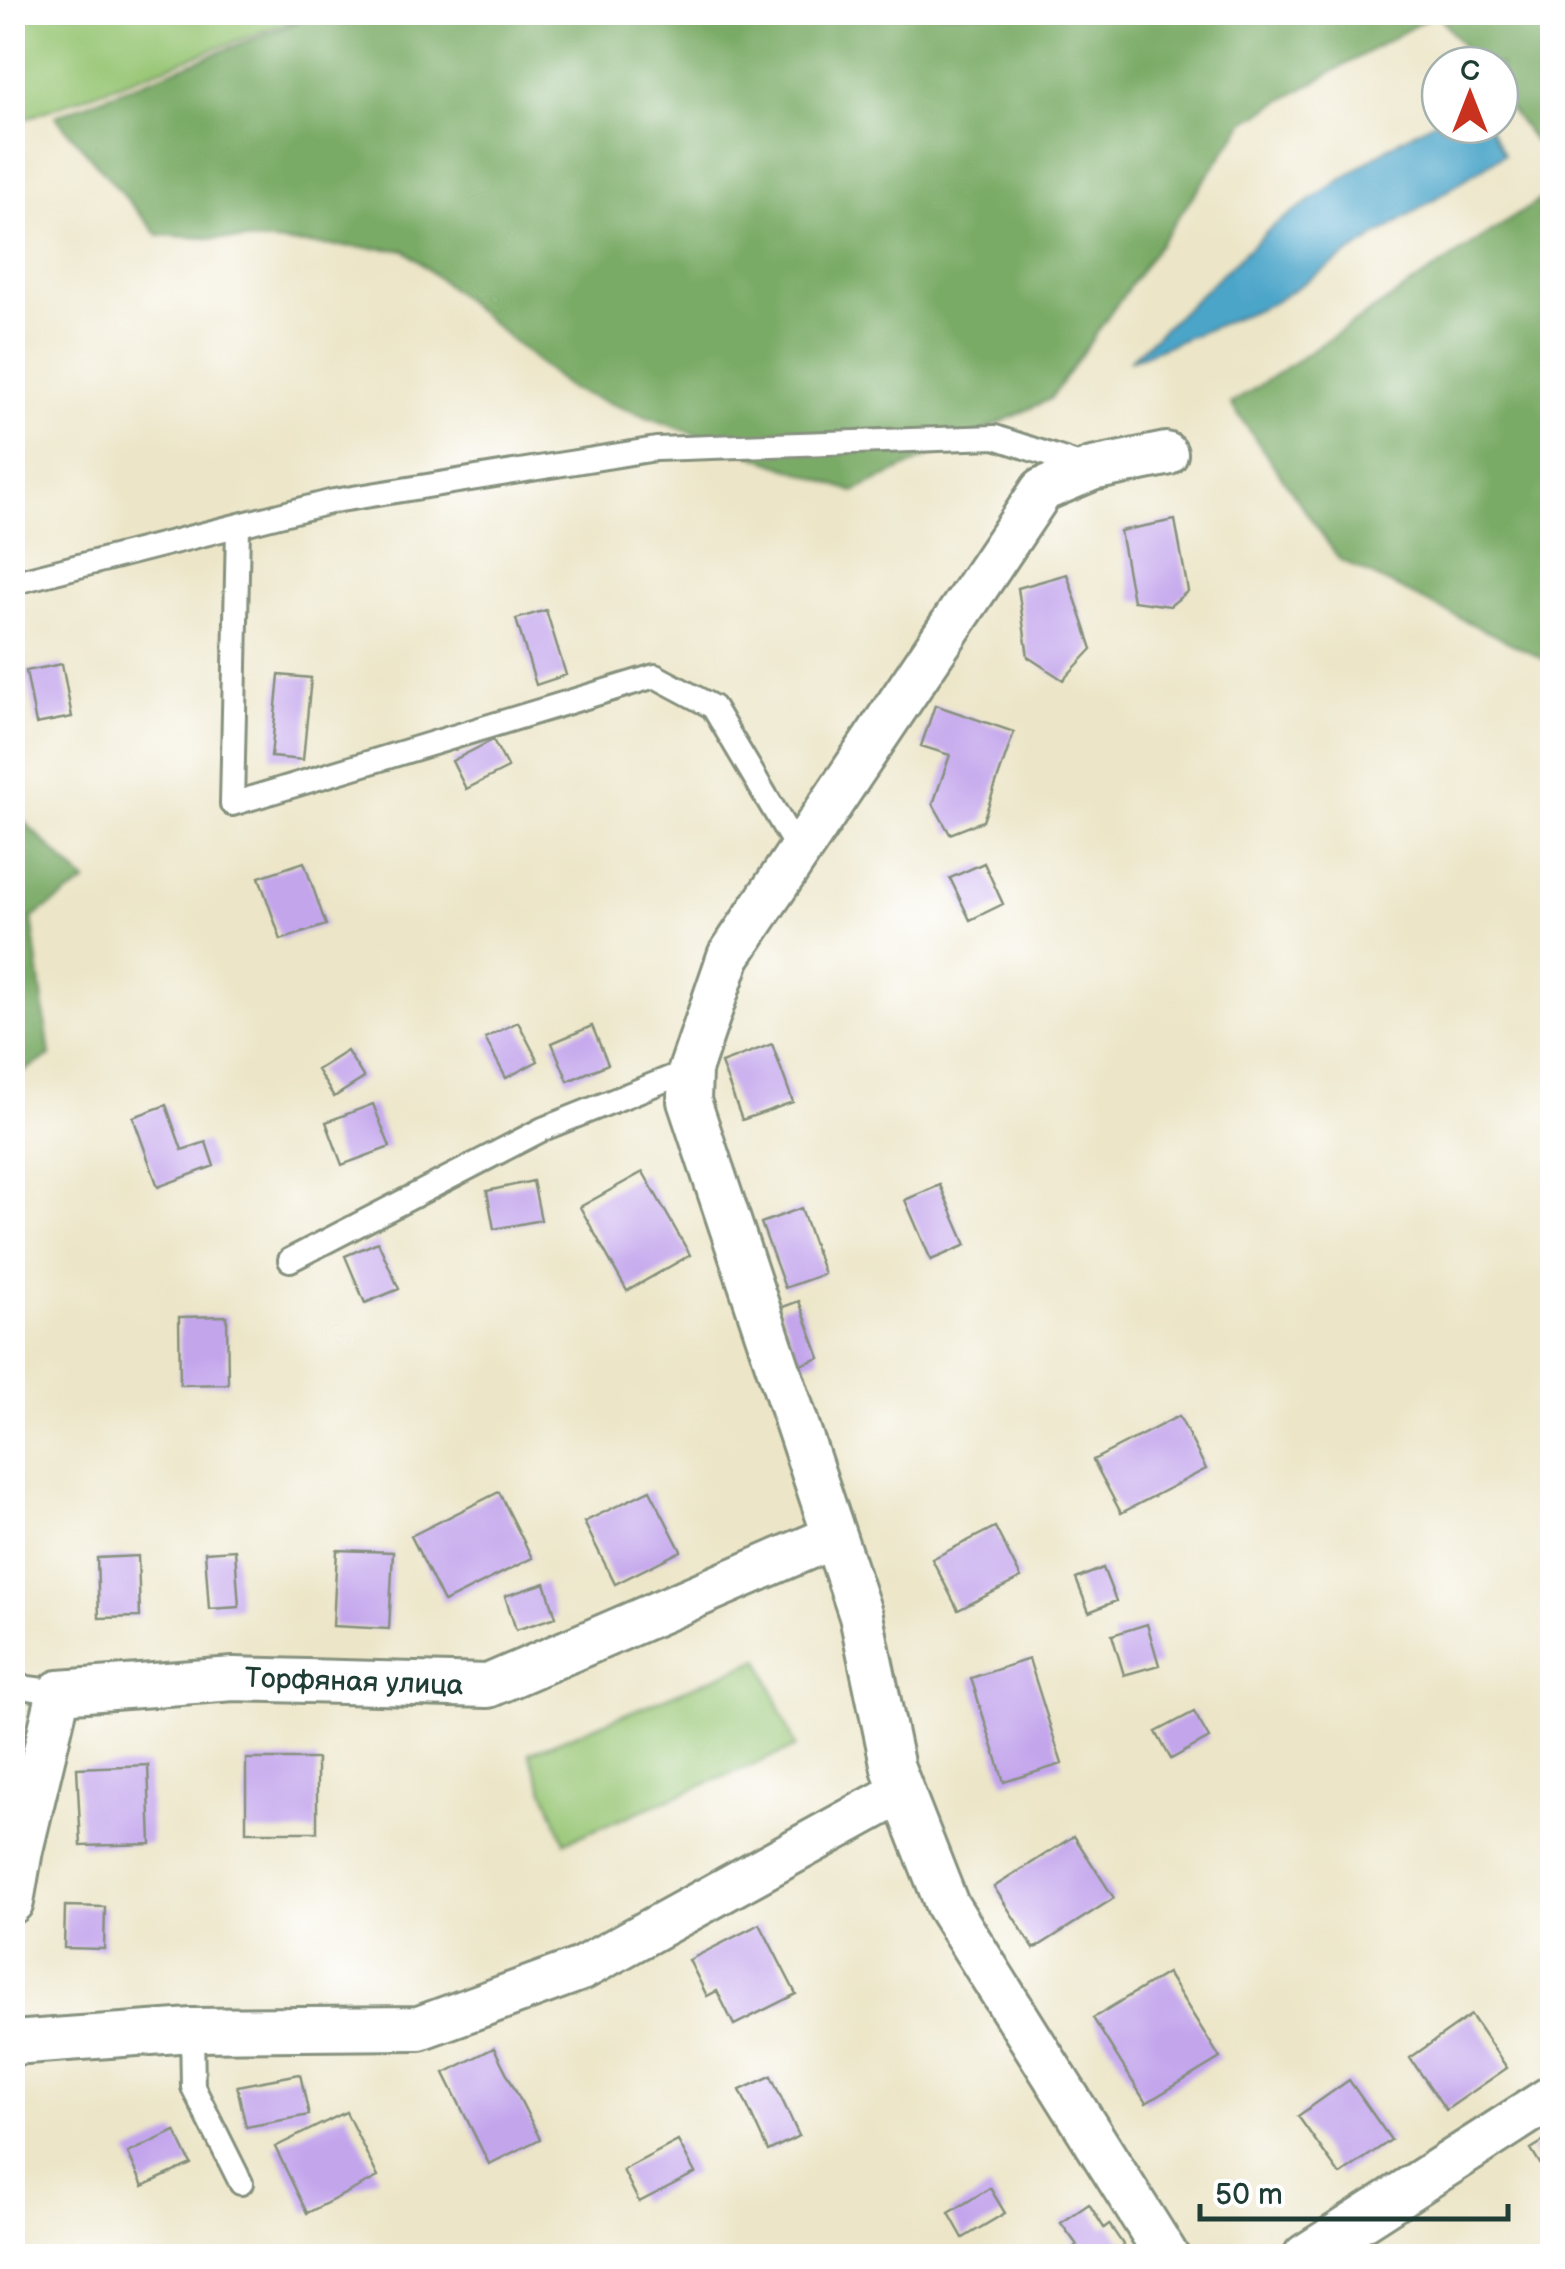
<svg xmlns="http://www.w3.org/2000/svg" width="1565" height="2269" font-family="'Balsamiq Sans',sans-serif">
<rect width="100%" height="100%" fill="#fff"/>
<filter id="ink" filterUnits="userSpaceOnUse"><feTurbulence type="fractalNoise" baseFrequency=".01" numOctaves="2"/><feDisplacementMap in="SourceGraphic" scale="20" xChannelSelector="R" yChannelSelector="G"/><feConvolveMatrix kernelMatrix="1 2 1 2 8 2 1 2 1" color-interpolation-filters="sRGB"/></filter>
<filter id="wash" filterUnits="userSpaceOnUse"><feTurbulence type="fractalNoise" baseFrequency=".0048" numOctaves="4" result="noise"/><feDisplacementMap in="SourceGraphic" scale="40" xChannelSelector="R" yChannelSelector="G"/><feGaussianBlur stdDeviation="2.25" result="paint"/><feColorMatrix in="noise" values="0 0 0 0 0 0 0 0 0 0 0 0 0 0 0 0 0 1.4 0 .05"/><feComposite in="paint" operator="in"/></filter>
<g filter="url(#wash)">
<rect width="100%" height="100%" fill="#ece5c7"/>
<path fill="#98c675" stroke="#5c8254" stroke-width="2.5" d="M12 13 13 12 313 13 13 123Z
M760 1659 796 1747 565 1842 529 1753Z"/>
<path fill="#7aab66" stroke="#4c744d" stroke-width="2.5" d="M320 13H1552V165L1500 96V65H1477L1437 13 1246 121 1050 399 854 492 570 389 405 250 158 235 55 116Z
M1552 192V663L1339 559 1231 404Z
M13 811 86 882 32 918 50 1056 13 1077Z"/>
<path fill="#4ca5c9" stroke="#36717e" stroke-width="2.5" d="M1440 118V125H1488L1504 154 1273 303 1129 361 1273 226 1398 141Z"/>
<g id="blocks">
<path fill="#c3a5ec" d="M1175 520 1188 591 1170 606 1133 601 1120 531Z
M1067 574 1092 649 1063 680 1028 657 1018 588Z
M546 610 566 675 536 685 516 619Z
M62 664 72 717 36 724 26 671Z
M279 675 311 678 303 760 271 757Z
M935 705 1014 732 983 821 950 834 933 804 950 755 921 746Z
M493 740 508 768 466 789 452 761Z
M304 862 326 925 281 940 259 877Z
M984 863 1003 904 970 920 950 878Z
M518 1022 538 1061 506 1078 485 1038Z
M592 1026 608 1064 568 1081 552 1043Z
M772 1044 793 1102 742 1120 721 1063Z
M347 1051 364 1078 334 1097 317 1070Z
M373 1104 390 1147 342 1165 326 1122Z
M166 1105 182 1150 206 1142 214 1166 158 1187 133 1117Z
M643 1172 690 1255 627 1291 580 1207Z
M533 1181 541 1220 494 1229 487 1191Z
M940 1185 966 1245 931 1260 905 1200Z
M801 1208 824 1274 785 1288 761 1223Z
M378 1242 399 1289 365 1303 345 1256Z
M799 1301 820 1358 800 1365 780 1308Z
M227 1316 228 1384 180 1385 179 1317Z
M1179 1416 1206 1469 1121 1513 1093 1460Z
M650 1490 681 1551 615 1584 584 1522Z
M499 1492 532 1558 444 1602 411 1536Z
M995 1527 1021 1578 958 1610 932 1559Z
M235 1550 239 1607 209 1609 205 1552Z
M337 1550 393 1552 389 1629 333 1626Z
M138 1556 140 1617 99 1618 97 1558Z
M1103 1568 1116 1601 1089 1612 1076 1579Z
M545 1583 556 1617 516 1630 505 1596Z
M1147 1624 1159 1665 1124 1675 1112 1635Z
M1029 1659 1062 1764 1004 1782 971 1678Z
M1194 1712 1209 1738 1171 1759 1156 1732Z
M246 1759H317V1832H246Z
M148 1765 151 1844 81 1846 77 1768Z
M1074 1836 1114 1898 1034 1949 994 1887Z
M65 1906 105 1907 104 1949 64 1948Z
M760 1924 796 1994 734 2025 717 1991 707 1996 689 1960Z
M1167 1973 1220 2058 1146 2103 1093 2018Z
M1471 2015 1507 2068 1446 2110 1410 2058Z
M494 2048 540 2139 489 2164 444 2073Z
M300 2074 309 2115 246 2127 237 2086Z
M771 2076 799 2136 768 2151 740 2090Z
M1349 2080 1391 2140 1340 2175 1298 2116Z
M346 2112 378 2177 307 2213 275 2147Z
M175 2131 191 2164 143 2186 128 2153Z
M1552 2136V2178L1550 2180 1531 2149Z
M678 2141 695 2173 639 2202 623 2170Z
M990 2188 1005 2213 963 2238 949 2213Z
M1089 2204 1104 2228 1109 2224 1131 2256H1076L1071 2250 1077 2245 1061 2223Z"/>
</g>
</g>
<g filter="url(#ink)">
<use href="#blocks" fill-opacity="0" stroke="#86917e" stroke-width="2.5"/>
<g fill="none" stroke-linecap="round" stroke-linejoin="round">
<g stroke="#86917e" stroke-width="28">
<path id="lane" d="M238 528 232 804 655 676 713 707 799 852
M12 583 334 501 656 449 995 437 1089 468
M290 1260 543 1129 690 1070
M12 1686 59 1692
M192 2030 193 2087 241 2183"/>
</g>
<g stroke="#86917e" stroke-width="48">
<path id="street" d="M1166 454 1092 469 1042 490 729 956 690 1070 689 1101 861 1616 893 1768 947 1905 1167 2256
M12 1902 21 1850 59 1692 234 1679 488 1686 833 1537
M12 2043 192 2030 419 2028 581 1969 902 1792
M1305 2256 1552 2097"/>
</g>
<use href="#lane" stroke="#fff" stroke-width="22"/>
<use href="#street" stroke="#fff" stroke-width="42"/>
</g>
</g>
<g text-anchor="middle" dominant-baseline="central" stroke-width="8" stroke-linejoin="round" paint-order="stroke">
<g font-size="28" fill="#1f3d34" stroke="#fff">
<text transform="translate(354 1682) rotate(2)">Торфяная улица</text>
</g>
</g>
<rect width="1565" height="2269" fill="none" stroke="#fff" stroke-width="50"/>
<g transform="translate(1470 95)"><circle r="48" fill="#ffffff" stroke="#a5b1ae" stroke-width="2.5"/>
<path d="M0-8L18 38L0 25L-18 38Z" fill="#c8321e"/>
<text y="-15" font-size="28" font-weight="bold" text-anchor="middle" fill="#1f3d34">С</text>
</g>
<path d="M1200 2204v15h308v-15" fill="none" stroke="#1f3d34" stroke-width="5"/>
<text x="1215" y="2204" font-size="30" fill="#1f3d34" stroke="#ffffff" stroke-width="8" paint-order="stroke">50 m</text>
</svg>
